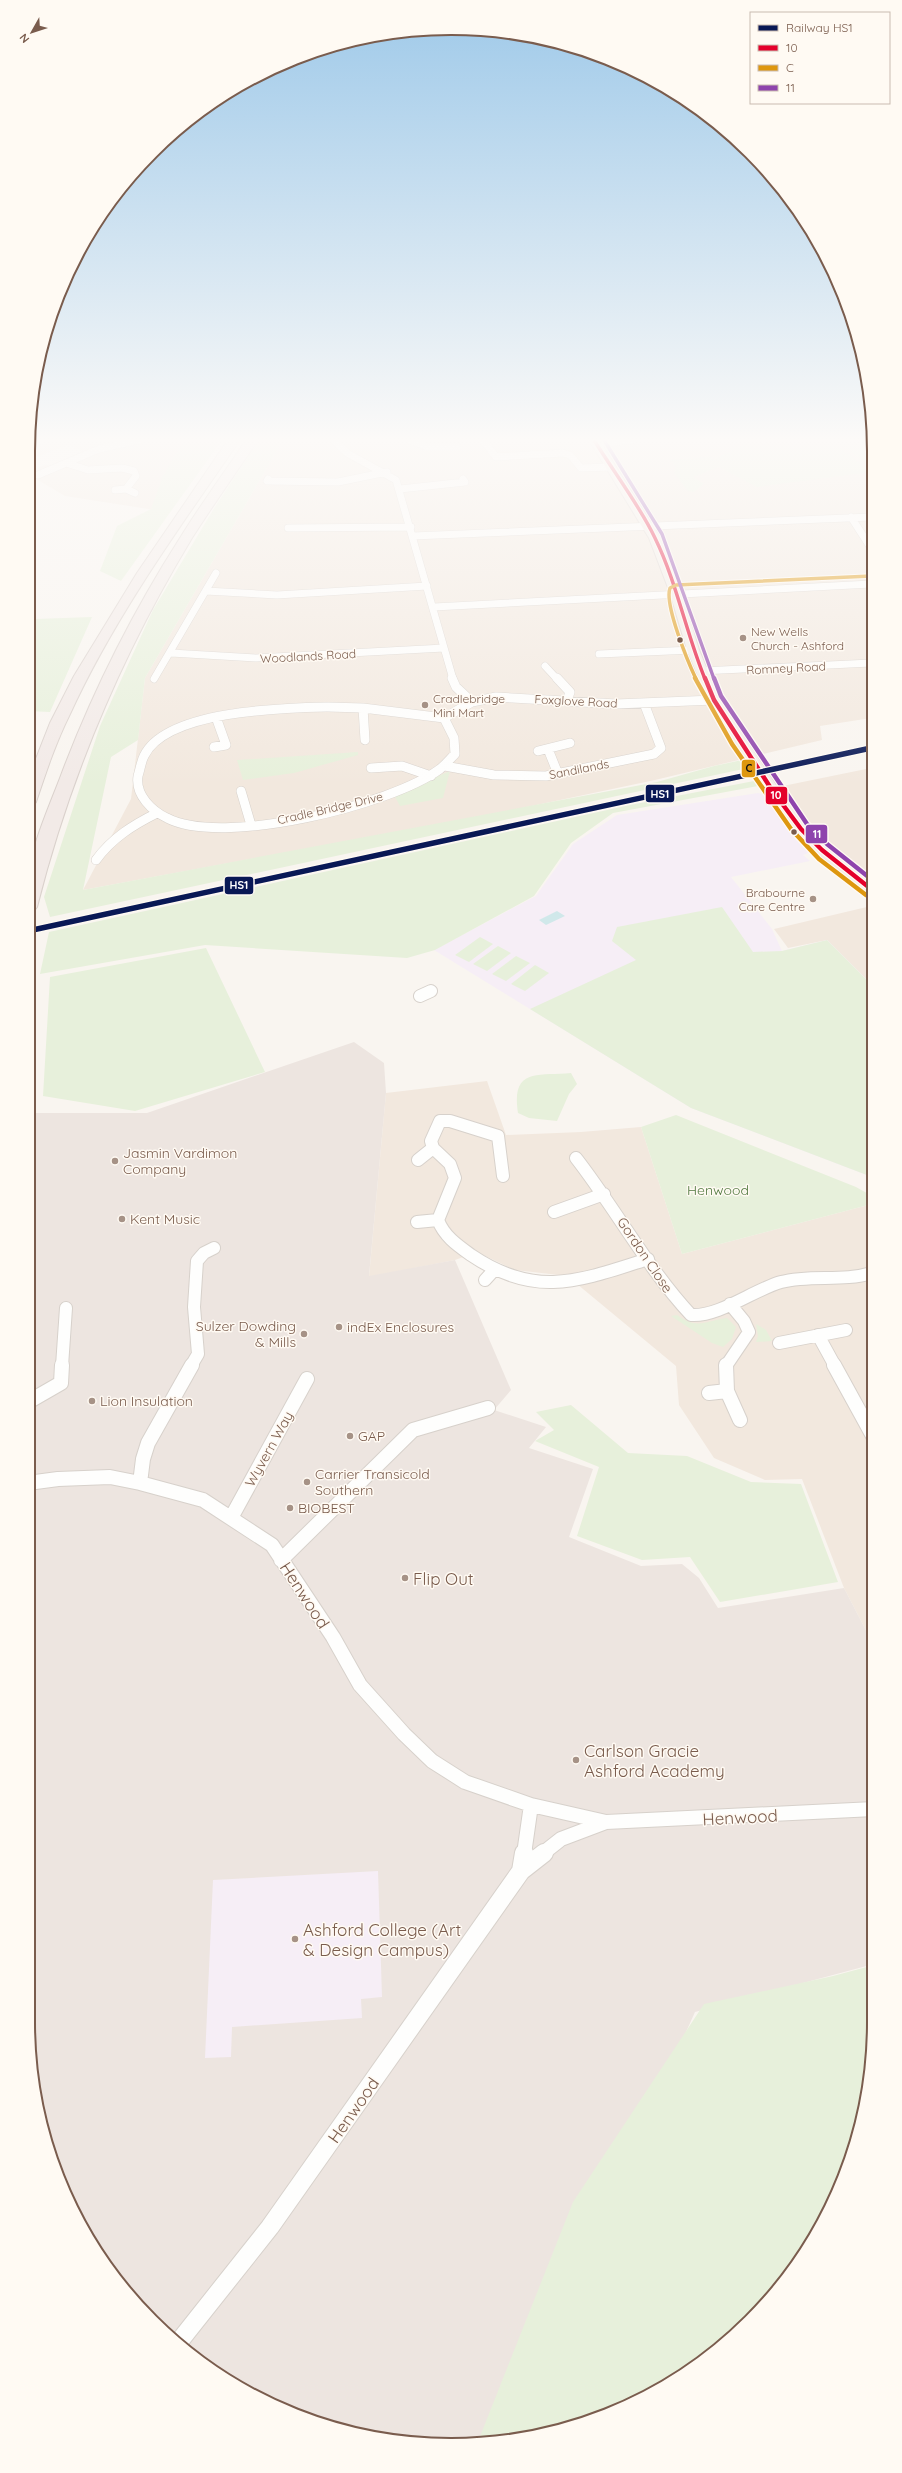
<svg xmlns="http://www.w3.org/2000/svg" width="902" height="2473" font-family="Quicksand,sans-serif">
<rect width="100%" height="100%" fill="#f9f5f0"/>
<path fill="#f2e8de" d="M29 440H163L184 444 155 510 65 496 31 476 40 471 38 468 45 465 52 466 83 451 68 445 28 460Z
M283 440H870L871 718 820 726 822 740 655 780 484 816 83 890 131 799 145 678Z
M871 768V879L841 856 806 822 778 787Z
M871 906 872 985 827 940 788 948 774 929Z
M487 1081 506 1135 581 1132 641 1127 682 1254 872 1204 873 1644 844 1588 802 1479 765 1480 714 1458 679 1405 676 1366 577 1284 559 1275 515 1270 477 1252 455 1260 369 1277 386 1093Z"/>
<path fill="#ede5e0" d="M354 1042 384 1063 386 1093 369 1276 455 1260 511 1390 494 1410 546 1427 529 1448 593 1469 569 1537 641 1566 682 1564 699 1578 718 1608 844 1588 873 1644 874 1964 695 2012 552 2330 492 2442 478 2444 396 2441 315 2423 240 2388 193 2357 133 2301 85 2234 51 2158 36 2104 28 2022V1127L31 1113H147Z"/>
<path fill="#f6eef6" d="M758 793 767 796 810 852 803 855 810 861 731 877 772 929 782 951 827 940 872 985V1177L691 1108 434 950 536 896 573 844 617 815Z
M378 1871 382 1997 361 1999 362 2018 232 2027 231 2057 205 2058 213 1880Z"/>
<path fill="#e7f0db" d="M184 440H222L121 581 100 571 117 526 151 509 162 478Z
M259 440H283L145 678 138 740 111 757 83 890 657 782 714 766 742 760 748 768 50 917 44 897 100 726 153 610 213 510Z
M752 440H831L871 472 757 487 719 467 693 477 704 484 694 492 688 491 674 473 676 467 671 460 710 457 713 460Z
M835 440H870L871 466Z
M92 617 50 712 28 711V639L35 619Z
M358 752V755L294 773 243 780 237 760Z
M450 771 443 798 400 806 394 795Z
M754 781 758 786 613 813 571 843 534 896 435 950 407 958 205 945 40 974 49 932 630 805Z
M722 907 753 952 782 951 827 940 872 985V1177L691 1108 530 1009 636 960 612 941 617 927Z
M480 937 493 944 469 962 455 955Z
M498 946 511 953 487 971 473 964Z
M206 948 265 1072 135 1111 43 1096 50 977Z
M516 956 530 963 506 981 492 974Z
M535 965 549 973 525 991 511 984Z
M571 1073 577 1084 569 1094 557 1121 529 1118 518 1113C511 1068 537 1076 571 1073Z
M676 1115 856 1187 872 1196V1204L682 1254 641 1127Z
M677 1315C698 1330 704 1321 727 1318L736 1327 732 1339 723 1347 712 1343 671 1316Z
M756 1324 766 1330 772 1341 756 1342 758 1336Z
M571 1405 628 1453 687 1456 751 1482 801 1484 838 1582 720 1602 690 1557 642 1560 577 1536 599 1467 535 1441 554 1430 536 1412Z
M874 1965V2022L860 2132 830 2209 787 2279 750 2321 686 2374 613 2413 534 2437 477 2444 573 2202 704 2004 833 1976Z"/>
<path fill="#d0e8ea" d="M557 911 565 916 546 925 539 920Z"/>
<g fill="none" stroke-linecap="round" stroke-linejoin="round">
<g stroke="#d7d1cb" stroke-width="8">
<path id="street-far4" d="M334 440 347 453 396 480 453 679
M409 440 428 447H457
M483 440 496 457 563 453 570 455 581 468 610 467
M596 444 632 440
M29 446 41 440
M66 463 88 470 122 468 134 471 136 476 126 489
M38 475 99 449 139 440
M268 479 267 481 338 482 387 472
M400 489 465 482 463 479
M115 490 126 489 135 493
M851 517 871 548
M288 528 411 527
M413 536 871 517
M206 591 277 595 427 586
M434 607 871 584
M171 653 256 658 444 648
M599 654 693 650
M545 666 557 679
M701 671 871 663
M154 679 216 573"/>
</g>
<g stroke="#d7d1cb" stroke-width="10">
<path id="street-far3" d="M452 678 456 687 472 702
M557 678 570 692 567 701
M328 707 363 708 444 718 454 738 455 754C450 759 445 765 440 769 391 805 222 847 167 818 152 811 135 795 138 776 140 770 141 762 144 756 166 710 284 708 328 707Z
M363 708 365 740
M444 718 472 702 496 697 616 704 714 700
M214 747 226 745 216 717
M548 749 558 774
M538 751 570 743
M445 766 494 775 546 776 654 754 661 748 644 703
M371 768 402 766 431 776
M241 791 251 825
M96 860C112 838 133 825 157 813"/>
</g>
<g stroke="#d7d1cb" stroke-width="14">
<path id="street-far2" d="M420 996 431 991
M576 1158C615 1208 648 1269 691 1315 719 1317 753 1290 781 1282 811 1274 842 1282 872 1273
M418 1160 433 1148
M503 1176 498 1136 450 1121H440L431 1141 433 1148 450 1164 455 1178 438 1220C444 1236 457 1245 471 1255 536 1299 579 1281 648 1259
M554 1212 604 1194
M417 1222 438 1220
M485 1280 495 1269
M818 1335 835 1366
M779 1343 846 1330
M62 1366 66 1308
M191 1366 198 1354 194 1307 197 1261 204 1253 214 1248
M726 1366 749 1332 744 1321 730 1304"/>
</g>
<g stroke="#d7d1cb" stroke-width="16">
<path id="street-far1" d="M726 1365 727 1391 740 1420
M834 1365 873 1436
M709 1393 727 1391
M28 1402 61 1383 62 1365
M28 1483 58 1479 110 1477 140 1483 203 1500 272 1545 333 1637 360 1685 404 1734 432 1761 465 1782 531 1805 606 1822 874 1809
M140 1483 143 1459 148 1443 192 1365
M231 1518 307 1379
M281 1560 413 1430 488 1408
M524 1854 531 1805
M542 1854 561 1839 606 1822"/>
</g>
<g stroke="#d7d1cb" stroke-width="20">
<path id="street" d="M521 1871 524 1853
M178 2343 270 2227 521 1871 544 1853"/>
</g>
<g stroke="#dad1cc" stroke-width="2">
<path id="primary" d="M589 440H599L661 538 682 593 699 650 720 700 778 788 806 826 827 847 871 882V893L866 892 817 853 796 832 765 790 708 700 687 650 670 593 649 538Z"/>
</g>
<g stroke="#dad1cc" stroke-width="2">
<path id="highway" d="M228 440H240C179 528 115 616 70 714 56 742 46 772 36 802L34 805 28 807V779L50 723 74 676 137 573Z
M246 440H258C236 473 213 505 192 538 122 654 70 776 37 907L34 911 28 912C28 900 26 885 28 873 34 841 48 809 60 778 91 695 132 613 180 538 201 504 224 473 246 440Z"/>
</g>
<use href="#street-far4" stroke="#fefefd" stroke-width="7"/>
<use href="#street-far3" stroke="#fefefd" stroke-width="9"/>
<use href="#street-far2" stroke="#fefefd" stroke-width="12"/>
<use href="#street-far1" stroke="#fefefd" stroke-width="14"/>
<use href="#street" stroke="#fefefd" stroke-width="18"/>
<use href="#primary" fill="#f3eee8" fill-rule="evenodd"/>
<use href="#highway" fill="#f2eae7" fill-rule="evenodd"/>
<g stroke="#fffaf3" stroke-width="5.5">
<path id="bus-1-far1" d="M594 440C613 471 640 506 655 538 677 583 686 633 705 679"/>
</g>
<g stroke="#fffaf3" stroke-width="7">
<path id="bus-1" d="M705 678 714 700 772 790 801 829 822 850 871 889"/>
</g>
<g stroke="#fffaf3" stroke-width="5.5">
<path id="bus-2-far1" d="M696 679C688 662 664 604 670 588L676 585 871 576"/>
</g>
<g stroke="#fffaf3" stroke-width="7">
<path id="bus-2" d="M695 678 732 744 791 829 819 859 866 895"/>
</g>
<g stroke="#fffaf3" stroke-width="5.5">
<path id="bus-3-far1" d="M604 440 662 534 714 679"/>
</g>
<g stroke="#fffaf3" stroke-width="7">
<path id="bus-3" d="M714 678 721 696 807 824 827 844 871 879"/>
</g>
<use href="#bus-1-far1" stroke="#e4002b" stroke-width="3.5"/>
<use href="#bus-1" stroke="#e4002b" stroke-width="4.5"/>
<use href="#bus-2-far1" stroke="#de970f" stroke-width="3.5"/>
<use href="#bus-2" stroke="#de970f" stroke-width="4.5"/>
<use href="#bus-3-far1" stroke="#8e44ad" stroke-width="3.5"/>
<use href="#bus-3" stroke="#8e44ad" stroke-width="4.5"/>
<g stroke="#fffaf3" stroke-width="8">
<path id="rail-1" d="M28 931 871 748"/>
</g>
<use href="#rail-1" stroke="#091855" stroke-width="5.5"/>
</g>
<linearGradient id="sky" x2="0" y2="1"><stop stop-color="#9ec9e9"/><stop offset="0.56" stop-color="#fcfaf8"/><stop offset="1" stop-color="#fcfaf8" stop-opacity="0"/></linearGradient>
<rect width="902" height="786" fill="url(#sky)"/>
<g fill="#a69286" stroke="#fffaf3" stroke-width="1.5">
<circle cx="743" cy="638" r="4"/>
<circle cx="425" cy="705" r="4"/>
<circle cx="813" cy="899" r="4"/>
<circle cx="115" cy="1161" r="4"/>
<circle cx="122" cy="1219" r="4"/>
<circle cx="339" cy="1327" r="4"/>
<circle cx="304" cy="1334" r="4"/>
<circle cx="92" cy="1401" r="4"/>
<circle cx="350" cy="1436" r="4"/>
<circle cx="307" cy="1482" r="4"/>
<circle cx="290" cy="1508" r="4"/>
<circle cx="405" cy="1578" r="4"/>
<circle cx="576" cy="1760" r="4"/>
<circle cx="295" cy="1939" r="4"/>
</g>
<g fill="#7a5c4d" stroke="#fffaf3" stroke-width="1.5">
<circle cx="680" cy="640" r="3.5"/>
<circle cx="794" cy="832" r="3.5"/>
</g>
<g text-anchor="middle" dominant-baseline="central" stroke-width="3" stroke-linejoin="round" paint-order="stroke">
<g font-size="12" fill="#7a5c4d" stroke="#fffaf3" text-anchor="start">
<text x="751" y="631">New Wells<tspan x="751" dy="14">Church - Ashford</tspan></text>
<text x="433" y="698">Cradlebridge<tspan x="433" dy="14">Mini Mart</tspan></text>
<text x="805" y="892" text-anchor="end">Brabourne<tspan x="805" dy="14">Care Centre</tspan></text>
</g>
<g font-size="12" fill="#7a5c4d" stroke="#fffaf3">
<text transform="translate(308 656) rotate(-3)">Woodlands Road</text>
<text transform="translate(786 668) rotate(-3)">Romney Road</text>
<text transform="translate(576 701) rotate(3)">Foxglove Road</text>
<text transform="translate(579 769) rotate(-11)">Sandilands</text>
<text transform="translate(330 808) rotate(-13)">Cradle Bridge Drive</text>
</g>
<g font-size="14" fill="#7a5c4d" stroke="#fffaf3" text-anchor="start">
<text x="123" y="1153">Jasmin Vardimon<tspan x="123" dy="16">Company</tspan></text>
<text x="130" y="1219">Kent Music</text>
<text x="296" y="1326" text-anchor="end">Sulzer Dowding<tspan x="296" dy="16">&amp; Mills</tspan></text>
<text x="347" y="1327">indEx Enclosures</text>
<text x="100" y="1401">Lion Insulation</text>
<text x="358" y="1436">GAP</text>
<text x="315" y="1474">Carrier Transicold<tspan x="315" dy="16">Southern</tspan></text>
<text x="298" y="1508">BIOBEST</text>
</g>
<g font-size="14" fill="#537a41" stroke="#fffaf3">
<text x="718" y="1190">Henwood</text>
</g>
<g font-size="14" fill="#7a5c4d" stroke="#fffaf3">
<text transform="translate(645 1255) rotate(56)">Gordon Close</text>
<text transform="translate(269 1449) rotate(-61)">Wyvern Way</text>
</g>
<g font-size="17" fill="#7a5c4d" stroke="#fffaf3" text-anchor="start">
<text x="413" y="1578">Flip Out</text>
<text x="584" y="1750">Carlson Gracie<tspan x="584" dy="20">Ashford Academy</tspan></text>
<text x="303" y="1929">Ashford College (Art<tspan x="303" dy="20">&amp; Design Campus)</tspan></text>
</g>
<g font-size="17" fill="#7a5c4d" stroke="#fffaf3">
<text transform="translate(305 1595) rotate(57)">Henwood</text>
<text transform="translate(740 1817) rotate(-3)">Henwood</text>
<text transform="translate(353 2110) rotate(-55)">Henwood</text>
</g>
</g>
<path d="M0 0H902V2473H0ZM451 35H451A416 416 0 0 1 867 451V2022A416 416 0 0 1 451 2438H451A416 416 0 0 1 35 2022V451A416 416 0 0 1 451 35Z" fill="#fffaf3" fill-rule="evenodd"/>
<path fill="none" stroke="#7a5c4d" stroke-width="2" d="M451 35H451A416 416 0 0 1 867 451V2022A416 416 0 0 1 451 2438H451A416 416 0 0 1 35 2022V451A416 416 0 0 1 451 35Z"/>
<g stroke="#fffaf3" stroke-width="1.5">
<rect x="741" y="759" width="15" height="19" rx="4" fill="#de970f"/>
<rect x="645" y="784" width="30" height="19" rx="4" fill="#091855"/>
<rect x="765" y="786" width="23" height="19" rx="4" fill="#e4002b"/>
<rect x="805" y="824" width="23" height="20" rx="4" fill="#8e44ad"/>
<rect x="224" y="876" width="30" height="19" rx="4" fill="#091855"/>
</g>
<g font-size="11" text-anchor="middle" font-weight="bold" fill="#fff">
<text x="660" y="798">HS1</text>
<text x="776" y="799">10</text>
<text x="817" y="838">11</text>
<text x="239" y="889">HS1</text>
</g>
<g font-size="11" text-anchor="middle" font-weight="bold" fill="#111">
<text x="749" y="772">C</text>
</g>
<rect x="750" y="12" width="140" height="92" fill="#fffaf3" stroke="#cabbb1"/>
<rect x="758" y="25" width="20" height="6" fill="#091855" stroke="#cabbb1"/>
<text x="786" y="32" font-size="12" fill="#7a5c4d">Railway HS1</text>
<rect x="758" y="45" width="20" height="6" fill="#e4002b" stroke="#cabbb1"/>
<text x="786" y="52" font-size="12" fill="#7a5c4d">10</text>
<rect x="758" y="65" width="20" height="6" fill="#de970f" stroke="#cabbb1"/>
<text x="786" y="72" font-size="12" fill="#7a5c4d">C</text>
<rect x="758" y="85" width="20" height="6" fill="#8e44ad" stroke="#cabbb1"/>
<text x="786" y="92" font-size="12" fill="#7a5c4d">11</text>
<g transform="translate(32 32) rotate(231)" stroke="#fffaf3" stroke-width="3" paint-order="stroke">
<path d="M0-3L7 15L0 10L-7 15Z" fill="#7a5c4d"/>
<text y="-6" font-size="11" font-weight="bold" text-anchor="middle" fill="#7a5c4d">N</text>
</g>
</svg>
